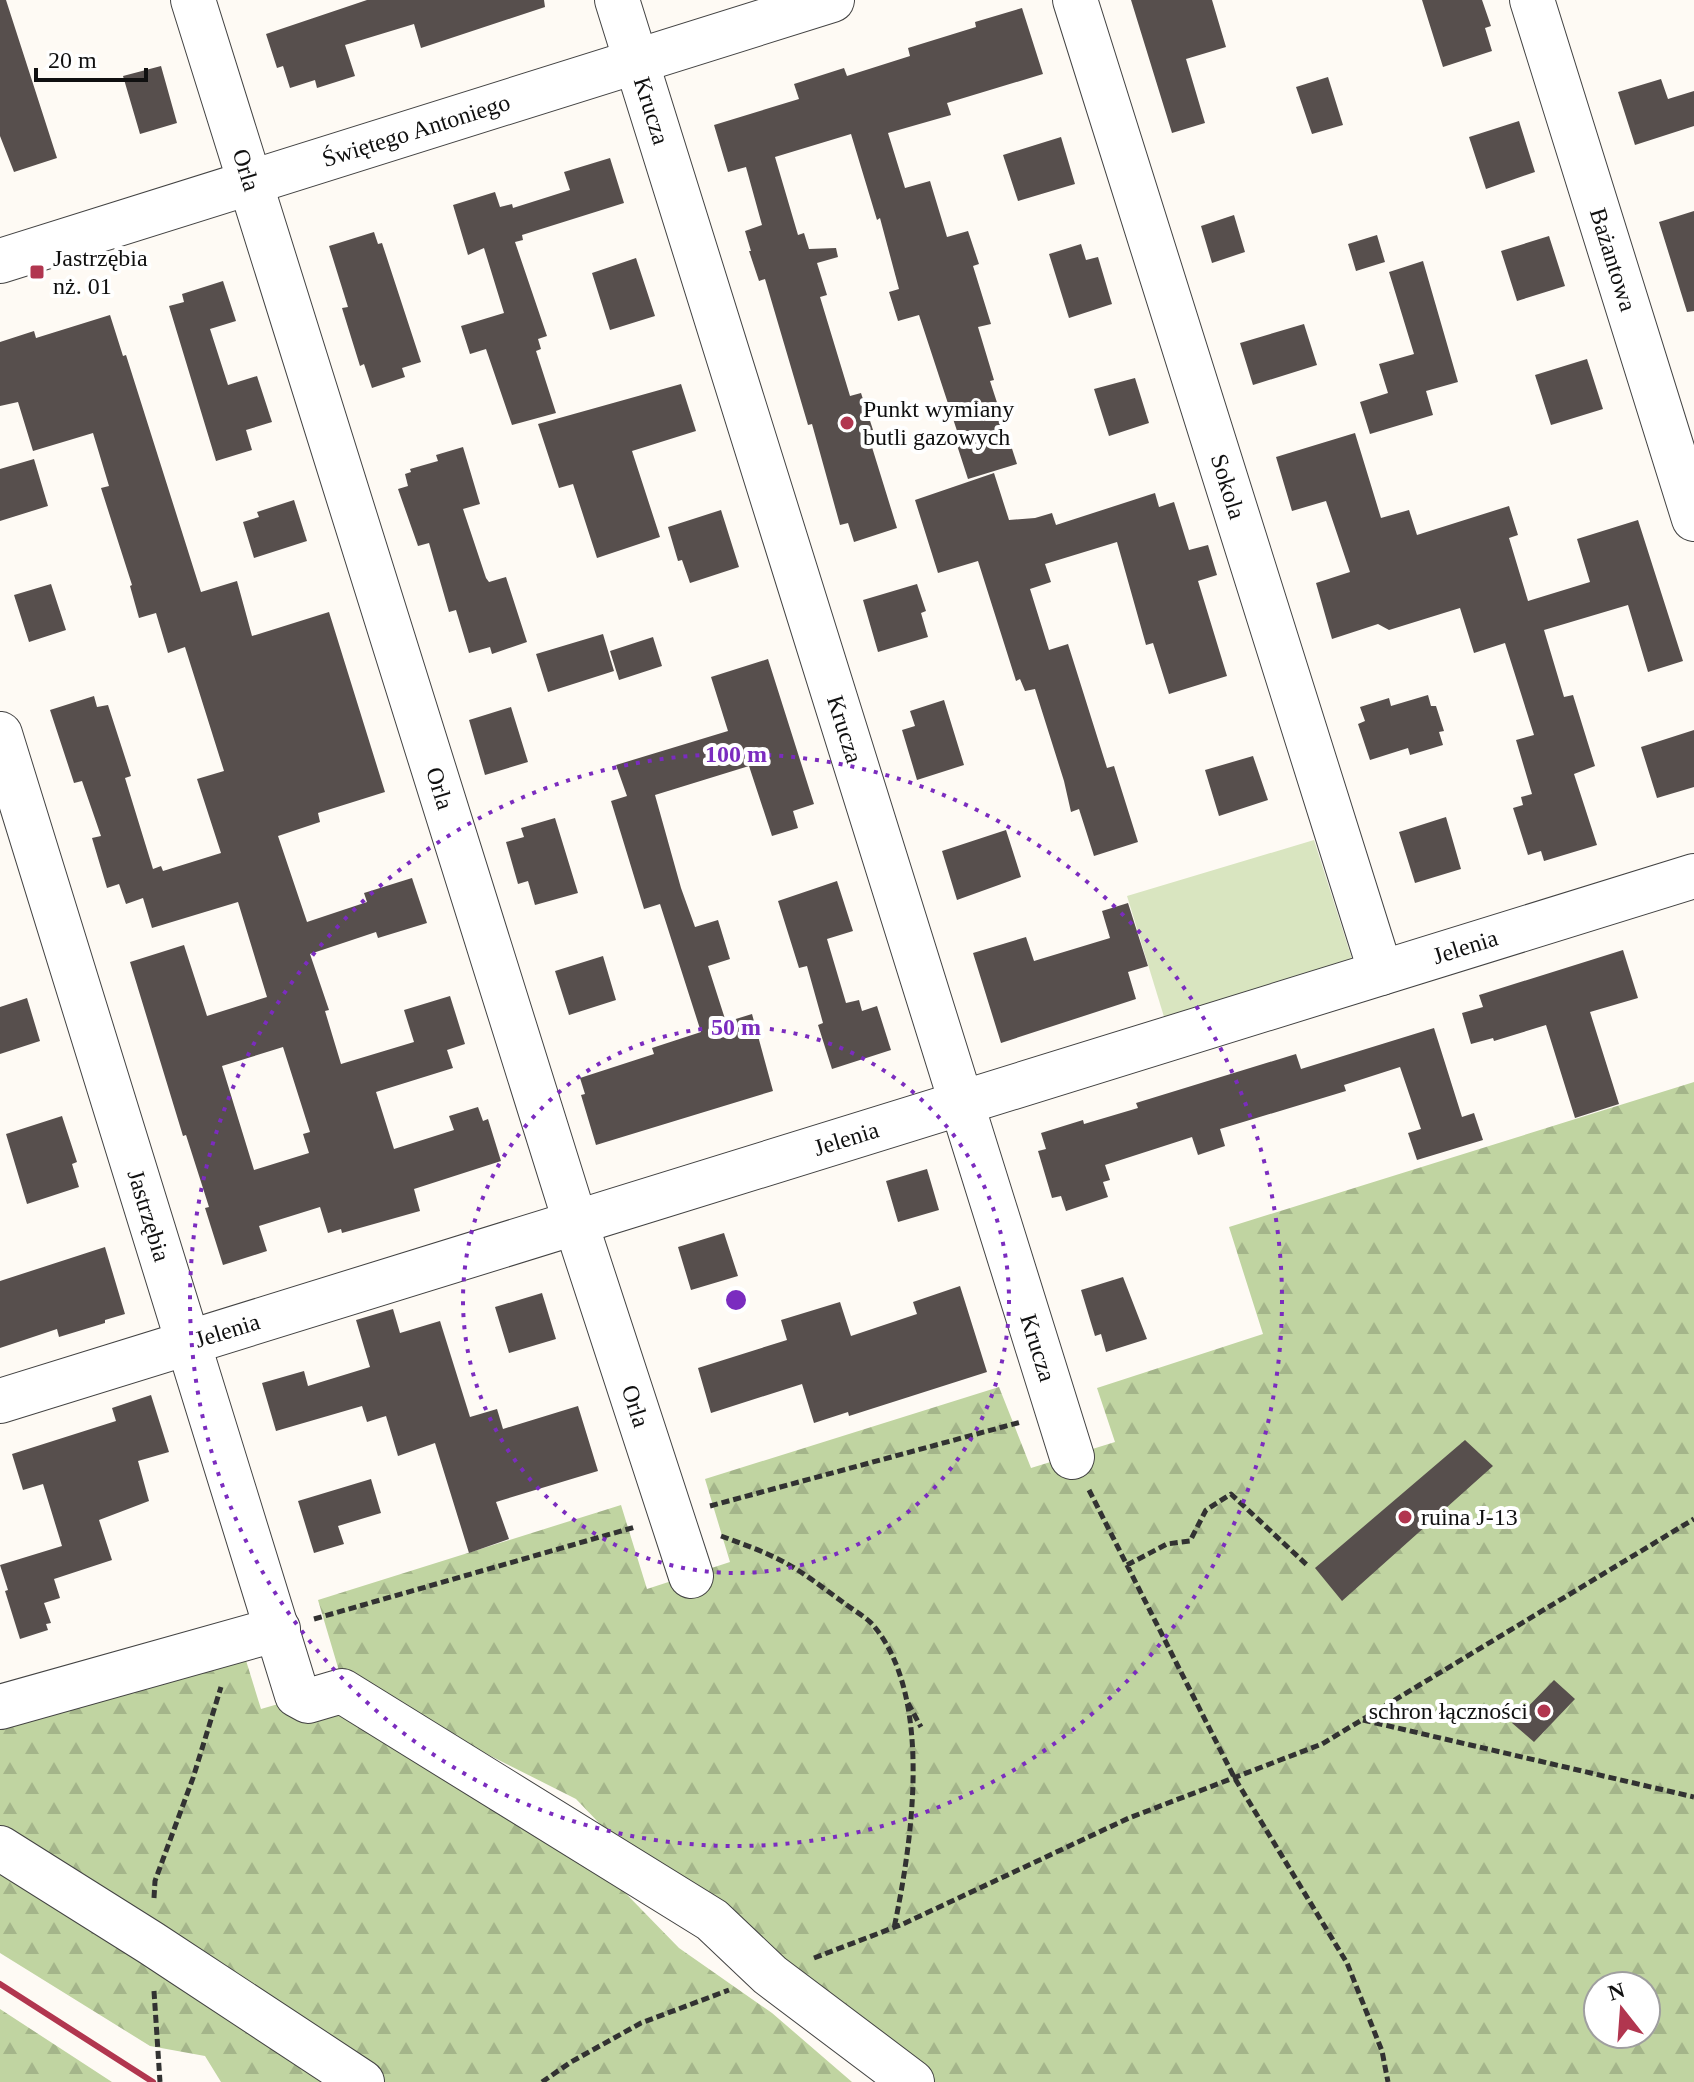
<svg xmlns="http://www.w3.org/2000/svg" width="1694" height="2082" font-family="'Times New Roman',serif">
<defs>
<pattern id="forest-firs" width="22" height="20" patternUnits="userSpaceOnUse" patternTransform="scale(2)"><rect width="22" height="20" fill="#c0d4a1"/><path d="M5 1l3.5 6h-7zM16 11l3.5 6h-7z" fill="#a4b58a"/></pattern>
</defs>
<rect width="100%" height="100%" fill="#fefaf4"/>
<path fill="#d9e5c0" d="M1314 840 1353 962 1165 1020 1127 896Z"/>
<path fill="url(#forest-firs)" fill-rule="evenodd" d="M1694 1082V2082H900L698 1926 576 1799 342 1681 318 1600 621 1505 647 1589 730 1562 705 1479 999 1387 1031 1468 1115 1442 1097 1388 1263 1334 1229 1227ZM1598 1986H1646V2034H1598Z
M235 1625 261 1709 316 1693 560 1826 679 1948 772 2013 852 2082H368L0 1832V1699Z
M0 1862 324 2082H221L205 2056 150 2046 0 1953Z
M0 2009 112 2082H0Z"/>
<path fill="#574f4d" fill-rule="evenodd" d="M0 0H6L57 158 14 172 0 136Z
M367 0H544L545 7 421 48 414 24 345 45 355 76 317 88 315 80 290 88 283 66 277 68 266 34Z
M1131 0H1212L1226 47 1186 59 1205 123 1172 133Z
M1422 0H1482L1491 26 1485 28 1492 51 1443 67Z
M1022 8 1043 74 947 103 951 115 888 133 905 188 930 181 947 237 968 231 979 264 973 266 991 324 978 327 994 380 990 381 1017 464 968 479 955 439 959 437 919 315 898 321 889 292 899 289 880 218 877 220 851 134 775 157 798 235 804 233 809 249 836 248 838 257 817 263 827 295 820 297 850 396 861 393 873 430 867 431 897 528 854 542 848 523 840 525 812 424 808 425 765 279 759 281 749 251H751L745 231 762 225 746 167 728 172 714 125 799 99 794 84 844 68 847 76 910 56 908 48 976 27 975 22Z
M161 66 177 123 140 134 123 76Z
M1328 77 1343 125 1312 134 1296 87Z
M1661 79 1668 99 1694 91V126L1635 145 1618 92Z
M1519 121 1535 172 1486 189 1469 137Z
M1061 137 1075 184 1018 201 1003 155Z
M610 158 624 203 522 235 523 240 515 242 547 336 538 339 541 349 536 351 556 413 512 425 486 349 470 354 461 326 504 313 484 248 468 255 453 205 495 192 500 207 512 204 513 208 570 190 564 172Z
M1694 211V311L1687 312 1659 222Z
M1234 215 1245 252 1212 263 1201 226Z
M374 232 378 244 382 243 421 362 402 368 405 377 372 388 364 364 360 366 342 308 348 307 329 246Z
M1377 235 1385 262 1356 271 1348 244Z
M1549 236 1565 286 1517 301 1501 251Z
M1081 244 1086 260 1098 257 1112 304 1069 318 1049 254Z
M636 258 655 316 610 330 592 273Z
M1423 261 1458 382 1426 391 1433 415 1370 434 1360 402 1388 393 1379 364 1414 354 1389 272Z
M223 281 236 321 210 329 228 385 257 376 272 422 246 430 252 450 216 461 169 306 184 302 182 294Z
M110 315 123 356 126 355 201 592 237 581 252 636 329 612 385 792 318 813 320 822 278 836 307 922 367 902 364 893 412 878 427 923 378 938 376 932 310 954 329 1010 325 1011 341 1064 414 1042 404 1010 450 996 465 1044 447 1050 453 1068 376 1092 394 1149 454 1130 449 1116 478 1107 483 1121 488 1119 501 1161 414 1189 420 1211 342 1233 341 1229 328 1233 320 1207 259 1226 267 1251 223 1265 205 1208 209 1207 186 1135 183 1136 130 962 184 945 207 1016 267 997 238 902 152 928 143 898 126 904 119 884 107 888 92 838 101 836 82 781 74 783 50 710 94 696 97 707 108 705 131 776 125 778 153 869 161 866 163 871 221 853 197 779 224 771 185 647 168 653 156 613 139 618 130 586 132 585 101 488 109 486 93 433 33 451 18 402 0 406V342L34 331 36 338ZM283 1047 310 1132 303 1134 309 1153 254 1170 222 1066Z
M1304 324 1317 365 1253 385 1240 343Z
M1587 359 1603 409 1551 425 1535 375Z
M1135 378 1149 423 1109 436 1094 389Z
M681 384 696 431 632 451 660 537 597 558 573 484 559 488 538 424Z
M1355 433 1381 518 1409 510 1417 535 1509 506 1518 535 1509 538 1528 601 1590 582 1577 539 1638 520 1683 661 1648 672 1628 605 1544 630 1564 697 1573 695 1595 766 1574 774 1597 845 1544 861 1541 851 1528 855 1513 808 1523 805 1521 797 1532 794 1516 740 1534 735 1505 643 1474 653 1460 608 1389 630 1378 624 1332 639 1316 583 1350 572 1326 501 1292 511 1276 457Z
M463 447 480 504 463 509 486 578 489 582 506 577 527 642 492 654 490 647 469 653 456 610 449 612 429 543 418 546 398 489 408 486 405 474 411 472 410 469 438 461 436 455Z
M34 459 48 506 0 521V469Z
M994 473 1009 520 1035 518 1052 513 1056 525 1155 493 1159 507 1174 502 1189 550 1208 545 1217 575 1198 581 1227 676 1169 694 1153 643 1146 645 1117 542 1045 564 1051 582 1030 589 1049 650 1068 644 1107 768 1114 766 1138 842 1094 856 1079 809 1071 812 1064 781 1035 689 1025 691 1020 679 1016 681 978 561 938 573 915 500Z
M294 500 307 541 254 558 243 522 259 517 257 512Z
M721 510 739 567 690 583 682 560 678 561 668 527Z
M51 584 66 630 29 642 14 595Z
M917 584 926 611 921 613 928 637 878 652 863 600Z
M603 634 614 671 548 692 536 654Z
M653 637 662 666 619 680 610 651Z
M768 659 814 804 793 811 798 828 772 836 749 766 655 795 681 888 695 927 718 920 730 959 708 966 726 1022 752 1014 773 1091 596 1145 581 1095 585 1094 580 1078 654 1054 652 1048 701 1032 660 904 644 909 611 801 627 796 616 765 728 731 711 677Z
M1428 695 1431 706H1436L1444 731 1439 732 1443 745 1410 755 1408 748 1370 760 1358 724 1365 721 1360 707 1389 698 1391 706Z
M944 700 964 765 917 780 902 730 915 726 910 711Z
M511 707 528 762 485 775 469 720Z
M1694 730V787L1657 798 1641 747Z
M1253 756 1268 800 1219 816 1205 770Z
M1446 817 1461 869 1415 883 1399 832Z
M555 818 578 893 535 905 528 881 518 884 506 842 524 837 521 828Z
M1006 830 1021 877 957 900 942 851Z
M837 881 853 931 827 939 846 1003 859 1000 862 1011 877 1006 891 1050 832 1069 818 1025 823 1023 807 966 799 968 778 901Z
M1128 903 1148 966 1128 972 1136 999 1001 1043 973 953 1026 937 1034 961 1110 938 1102 911Z
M1623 950 1638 998 1590 1012 1619 1104 1575 1118 1546 1025 1494 1041 1493 1038 1471 1044 1462 1013 1483 1007 1479 995Z
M603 956 616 1000 569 1015 555 971Z
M27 998 40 1041 0 1054V1007Z
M1434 1028 1462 1117 1474 1113 1483 1140 1417 1160 1408 1133 1421 1129 1400 1067 1344 1085 1346 1091 1220 1129 1225 1146 1198 1155 1192 1137 1105 1165 1110 1180 1103 1182 1108 1197 1066 1211 1061 1196 1052 1198 1038 1151 1046 1149 1041 1133 1083 1120 1084 1124 1138 1108 1136 1103 1296 1054 1301 1069Z
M62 1116 77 1162 72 1164 79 1187 27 1204 6 1134Z
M927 1169 939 1210 898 1222 886 1181Z
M724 1233 738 1276 691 1290 678 1247Z
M105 1247 125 1314 105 1320V1323L59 1337 57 1329 0 1348V1281Z
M1123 1277 1147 1339 1106 1352 1101 1334 1095 1336 1081 1290Z
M960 1286 987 1372 849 1416 848 1412 814 1423 802 1384 711 1413 698 1368 787 1340 781 1320 840 1302 851 1336 917 1314 913 1302Z
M542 1293 556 1339 509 1353 495 1307Z
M393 1309 400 1333 440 1321 470 1417 497 1409 503 1429 578 1406 598 1471 496 1502 509 1539 469 1553 435 1443 398 1456 386 1416 367 1422 362 1406 276 1431 262 1383 304 1371 308 1386 370 1367 356 1320Z
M151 1395 169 1452 138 1461 149 1501 99 1520 112 1560 54 1579 60 1598 44 1603 51 1623 46 1624 48 1630 20 1639 5 1591 8 1590 0 1565 62 1546 43 1484 23 1490 12 1454 116 1421 112 1408Z
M1465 1440 1493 1466 1342 1601 1315 1568Z
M371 1479 381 1513 338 1526 344 1544 314 1553 298 1501Z
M1554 1680 1575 1699 1534 1742 1512 1723Z"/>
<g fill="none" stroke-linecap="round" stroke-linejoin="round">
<g stroke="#434343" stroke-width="46">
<g id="minor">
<path id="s1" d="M193 0 576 1224 691 1576"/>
<path id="s2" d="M617 0 1072 1457"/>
<path id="s3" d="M1075 0 1381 973"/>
<path id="s4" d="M1532 0 1694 519"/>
<path id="s5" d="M0 261 832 0"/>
<path id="s6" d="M0 734 297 1695 308 1701 342 1691 712 1920 770 1975 912 2082"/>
<path id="s7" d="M0 1401 1694 876"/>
<path d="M0 1707 278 1629"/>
<path d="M0 1848 151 1943 362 2082"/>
</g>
</g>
<path stroke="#323232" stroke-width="5" stroke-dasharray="8 4" stroke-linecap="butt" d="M1089 1490 1234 1777 1347 1963 1382 2051 1388 2082
M710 1506 1021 1422
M721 1536C740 1543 760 1550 778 1559 801 1570 823 1588 844 1603 853 1610 866 1617 873 1625 934 1697 912 1843 894 1928
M1127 1565 1167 1544 1190 1541 1206 1510 1231 1494 1308 1566
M314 1619 635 1527
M908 1703 921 1727
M1363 1720 1694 1797
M154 1898 155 1881 193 1778 221 1687
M814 1958 903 1924 1129 1818 1322 1744 1694 1519
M154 1991 160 2082
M542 2082 571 2062 641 2023 729 1990"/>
<use href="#minor" stroke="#fff" stroke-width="44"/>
<path stroke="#b1364f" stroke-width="6" d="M0 1984 153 2082"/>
</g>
<g fill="none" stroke="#7b2cbf" stroke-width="4" stroke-dasharray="4 8">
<circle cx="736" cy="1300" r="273"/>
<circle cx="736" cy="1300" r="546"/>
</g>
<g fill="#b1364f" stroke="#fff" stroke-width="3">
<rect x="29" y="264" width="16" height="16" rx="4"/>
<circle cx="847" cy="423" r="8"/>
<circle cx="1405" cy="1517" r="8"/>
<circle cx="1544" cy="1711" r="8"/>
</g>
<g text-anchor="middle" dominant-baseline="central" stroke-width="8" stroke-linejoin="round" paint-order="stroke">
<g font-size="24" fill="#101010" stroke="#fff">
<text stroke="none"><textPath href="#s2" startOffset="116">Krucza</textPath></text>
<text stroke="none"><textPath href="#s5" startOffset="436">Świętego Antoniego</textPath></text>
<text stroke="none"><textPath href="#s1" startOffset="178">Orla</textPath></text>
<text stroke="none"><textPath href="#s4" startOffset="272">Bażantowa</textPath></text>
<text stroke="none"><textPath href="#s3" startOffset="510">Sokola</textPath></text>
<text stroke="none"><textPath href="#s2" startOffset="764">Krucza</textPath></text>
<text stroke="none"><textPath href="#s1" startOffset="826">Orla</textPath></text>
<text stroke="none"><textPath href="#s7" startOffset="1534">Jelenia</textPath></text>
<text stroke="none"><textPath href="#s7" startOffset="886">Jelenia</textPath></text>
<text stroke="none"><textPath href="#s6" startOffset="504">Jastrzębia</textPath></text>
<text stroke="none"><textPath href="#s7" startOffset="238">Jelenia</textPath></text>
<text stroke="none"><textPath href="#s2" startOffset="1412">Krucza</textPath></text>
<text stroke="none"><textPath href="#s1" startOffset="1474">Orla</textPath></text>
</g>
<g font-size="24" fill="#101010" stroke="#fff" text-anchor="start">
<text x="53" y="258">Jastrzębia<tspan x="53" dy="28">nż. 01</tspan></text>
<text x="863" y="409">Punkt wymiany<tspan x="863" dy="28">butli gazowych</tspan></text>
<text x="1421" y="1517">ruina J-13</text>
<text x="1528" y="1711" text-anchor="end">schron łączności</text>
</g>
</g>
<circle cx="736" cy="1300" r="12" fill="#7b2cbf" stroke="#fff" stroke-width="4"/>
<g font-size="24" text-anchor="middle" font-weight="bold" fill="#7b2cbf" stroke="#fff" stroke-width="8" stroke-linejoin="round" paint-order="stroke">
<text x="736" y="762">100 m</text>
<text x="736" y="1035">50 m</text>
</g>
<g transform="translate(1622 2010) rotate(343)"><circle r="38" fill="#ffffff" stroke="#9f9f9f" stroke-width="2"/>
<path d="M0-6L14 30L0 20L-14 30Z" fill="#b1364f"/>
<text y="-12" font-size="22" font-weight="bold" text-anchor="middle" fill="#101010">N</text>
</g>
<path d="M36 68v12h110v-12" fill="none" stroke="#101010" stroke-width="4"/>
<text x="48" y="68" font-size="24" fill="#101010" stroke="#ffffff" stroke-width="6" paint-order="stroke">20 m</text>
</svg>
